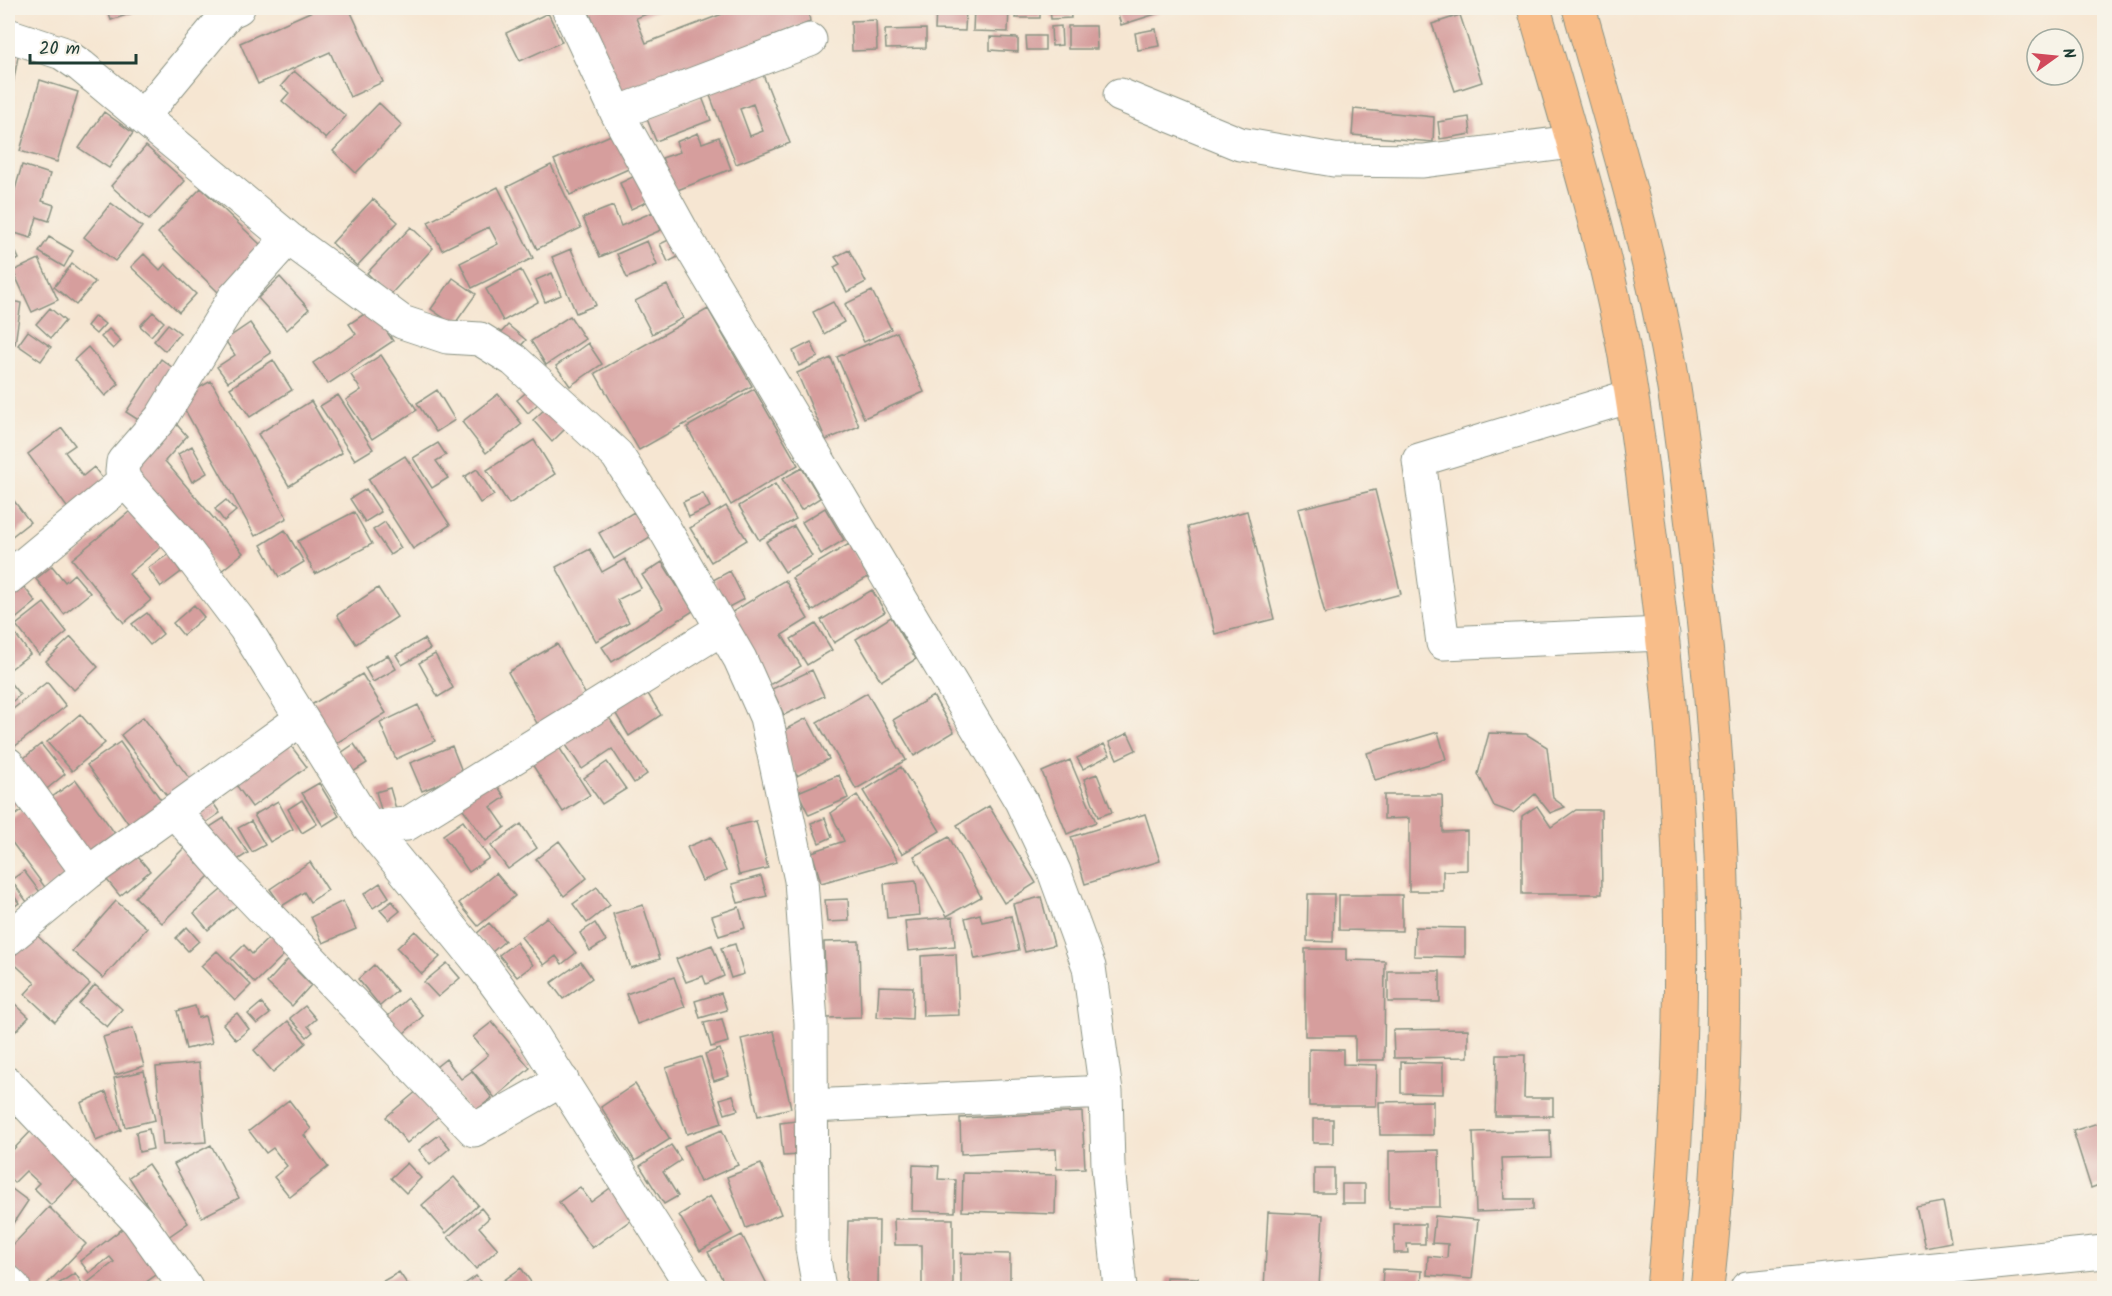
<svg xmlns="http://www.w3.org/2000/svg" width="2112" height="1296" font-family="Kalam,sans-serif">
<rect width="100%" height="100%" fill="#f7f3e8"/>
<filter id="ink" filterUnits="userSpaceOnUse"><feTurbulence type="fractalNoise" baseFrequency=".0167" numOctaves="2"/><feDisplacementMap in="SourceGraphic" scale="12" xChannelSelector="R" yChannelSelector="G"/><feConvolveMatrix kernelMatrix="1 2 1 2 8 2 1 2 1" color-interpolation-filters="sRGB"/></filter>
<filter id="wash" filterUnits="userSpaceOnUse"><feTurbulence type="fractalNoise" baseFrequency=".008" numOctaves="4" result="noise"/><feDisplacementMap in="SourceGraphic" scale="24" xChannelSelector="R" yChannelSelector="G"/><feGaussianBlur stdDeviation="1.35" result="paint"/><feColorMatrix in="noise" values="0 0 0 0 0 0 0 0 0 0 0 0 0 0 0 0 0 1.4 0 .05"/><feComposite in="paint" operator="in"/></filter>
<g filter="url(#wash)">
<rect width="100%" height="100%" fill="#f6e6d2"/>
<g id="blocks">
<path fill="#d69e9d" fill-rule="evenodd" d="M107 8H148L111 20Z
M319 8H349L383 82 350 97 330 52 258 84 240 43Z
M593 8H663L636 18 646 43 738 8H808L810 22 621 95 588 9Z
M936 8H966L965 31 935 30Z
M974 8H1009L1008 32 973 31Z
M1016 8H1040V18H1015Z
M1050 8H1070L1071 18 1051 19Z
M1116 8H1158L1159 13 1121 25Z
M548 13 562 42 520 61 506 33Z
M1460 15 1482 82 1455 91 1432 24Z
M876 20 877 50 852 51 851 21Z
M1061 26 1062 45 1052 46 1051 27Z
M1068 26H1096L1097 49H1068Z
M926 29V48L886 49 885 30Z
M1156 29 1159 46 1138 50 1135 33Z
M1026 36H1045V50H1027Z
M990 37 1018 38V52L990 50Z
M8 49 19 51 9 106H8Z
M294 71 346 116 326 139 282 101 289 93 281 86Z
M762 72 790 143 736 164 709 93ZM753 104 763 131 750 136 740 109Z
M40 80 78 92 57 162 20 151Z
M702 97 711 120 656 141 647 119Z
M379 103 402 125 356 173 333 151Z
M1354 109 1434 117 1433 142 1352 135Z
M104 112 133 133 109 168 79 148Z
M1469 117 1471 134 1440 139 1438 122Z
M620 131 635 166 570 195 554 160Z
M698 133 702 143 719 137 731 169 675 191 662 158 680 152 676 142Z
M146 146 185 181 149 220 111 186Z
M22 165 50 174 42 201 54 205 49 221 37 217 31 238 8 231V214Z
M551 165 581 228 537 249 507 187Z
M639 174 651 200 631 209 620 183Z
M498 187 533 258 472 288 460 263 498 244 489 227 442 250 428 222Z
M201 188 262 246 219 293 158 233Z
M373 199 398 222 357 266 332 243Z
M111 203 142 227 115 261 84 237Z
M613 206 621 226 653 212 661 230 600 257 583 218Z
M411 227 433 248 390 295 367 273Z
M8 235 19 259 8 264Z
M49 237 73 251 64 267 39 252Z
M675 237 682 255 668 262 660 244Z
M647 241 657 265 627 278 617 254Z
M571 249 596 305 576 313 552 257Z
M849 250 866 282 847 292 834 267 840 264 835 257Z
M144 254 160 270 165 264 196 294 179 312 131 267Z
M39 259 58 300 32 312 13 271Z
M72 264 95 282 76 305 54 287Z
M521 270 538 302 503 321 486 289Z
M552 273 561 295 545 302 536 280Z
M280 277 309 309 287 330 258 298Z
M453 278 476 294 454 325 431 309Z
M667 285 683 318 652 334 635 301Z
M872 291 891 329 864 342 845 304Z
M8 300 21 303 15 344 8 343Z
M833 302 844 322 824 334 813 312Z
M50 308 65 321 51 338 36 324Z
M372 309 393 341 328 384 313 363 356 334 349 324Z
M708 309 752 386 639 450 595 373Z
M153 312 164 322 151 336 140 326Z
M95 316 105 324 96 334 87 326Z
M570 316 585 339 546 365 531 341Z
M250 323 271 353 228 382 217 367 235 355 225 340Z
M168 324 180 333 165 351 154 341Z
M508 325 526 340 516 351 498 336Z
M109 329 121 341 113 349 101 337Z
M28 331 51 347 41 361 18 345Z
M897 332 924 392 864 418 837 357Z
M811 342 818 357 799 366 793 351Z
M588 343 602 364 570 386 556 366Z
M88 347 119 384 105 396 74 360Z
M381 355 417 410 372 439 346 400 361 390 351 375Z
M831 358 859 426 826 440 797 373Z
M161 359 177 371 143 423 126 412Z
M273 360 292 390 250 417 230 388Z
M211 381 287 518 255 536 179 399Z
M754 389 798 465 731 505 687 427Z
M437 390 455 420 436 432 417 403Z
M529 390 539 403 528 413 517 400Z
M498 394 522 424 486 453 462 422Z
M338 395 373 449 355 460 320 406Z
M311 401 342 453 289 486 258 434Z
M546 408 565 429 552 442 533 420Z
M170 417 187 436 165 461 243 553 220 572 128 463Z
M62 428 75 445 65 452 83 476 94 467 105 482 69 510 28 454Z
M534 440 555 474 509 504 487 470Z
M438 443 446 455 436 461 448 478 432 488 413 458Z
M192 446 207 473 192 482 178 454Z
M405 456 450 525 413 549 368 479Z
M802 468 820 498 801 510 782 479Z
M477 469 494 495 480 503 464 477Z
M775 484 796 519 759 540 739 506Z
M366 489 381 512 365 522 350 499Z
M1375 490 1401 594 1325 614 1298 509Z
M8 493 30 522 11 537 8 533Z
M703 493 710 507 689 517 683 502Z
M226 500 236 511 224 521 215 509Z
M726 506 747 540 711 562 690 528Z
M135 507 166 543 129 574 151 600 124 623 72 559Z
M825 508 844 540 821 554 802 522Z
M1247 511 1274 619 1215 634 1188 527Z
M354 512 372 544 315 574 298 541Z
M634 512 650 537 614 559 599 533Z
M385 522 401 548 390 555 373 530Z
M794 526 812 556 785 572 766 542Z
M285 530 304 562 279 577 261 545Z
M849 544 868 577 812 611 792 578Z
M590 549 602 572 625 559 641 588 617 600 629 622 596 641 556 567Z
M169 554 181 572 161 587 148 568Z
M662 562 693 611 612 662 602 647 663 608 642 575Z
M52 566 65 582 74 574 90 593 64 614 36 579Z
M730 571 744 599 727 608 713 580Z
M785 580 808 619 782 635 801 666 766 687 724 617Z
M24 587 36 602 13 621 8 615V599Z
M378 588 397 617 356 644 337 615Z
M872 590 885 612 834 643 821 620Z
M44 603 67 632 39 655 16 625Z
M194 605 204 617 183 635 173 623Z
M147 613 163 634 150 645 132 624Z
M891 617 916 659 881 681 856 639Z
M8 624 30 654 8 671Z
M816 624 832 650 807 665 791 639Z
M71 637 98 667 74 690 46 661Z
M424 639 430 649 402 665 396 655Z
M557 644 587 697 538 725 508 672Z
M435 654 453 688 438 697 419 663Z
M388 655 396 669 373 682 365 668Z
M812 670 824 696 784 715 772 689Z
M362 674 386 713 335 744 311 705Z
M8 680 20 695 8 705Z
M47 682 66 706 9 751 8 713Z
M645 689 661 715 629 736 613 709Z
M867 693 906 760 856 789 817 722Z
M933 696 954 732 914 756 893 720Z
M418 705 435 741 396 759 380 723Z
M606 713 647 774 634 783 612 749 582 769 564 742Z
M80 714 105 743 72 771 47 742Z
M143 717 196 787 173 804 121 735Z
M807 718 829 759 797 776 775 735Z
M1438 732 1446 759 1375 780 1367 753Z
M1128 733 1136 750 1117 759 1109 742Z
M1489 733 1526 734 1547 747 1553 798 1565 807 1550 813 1535 794 1513 813 1494 806 1478 774Z
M555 741 590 795 563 812 528 758Z
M120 742 166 807 133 830 87 765Z
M288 742 307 767 252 807 234 782Z
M41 744 65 774 37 797 13 767Z
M354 744 367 763 353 772 341 753Z
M1104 744 1110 755 1083 769 1077 758Z
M452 746 463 774 422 791 410 763Z
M1070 760 1096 822 1067 834 1042 772Z
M607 762 626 789 602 804 584 778Z
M901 767 940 831 902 854 863 791Z
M1097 774 1112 812 1098 817 1084 779Z
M839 775 848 798 809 815 798 792Z
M492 778 505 797 491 807 505 827 486 841 458 802Z
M76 780 119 839 88 862 45 802Z
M8 781 23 798 8 811Z
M319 783 339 816 323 826 302 793Z
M390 788 396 809 382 813 376 792Z
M207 794 220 813 198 828 184 809Z
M857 795 898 861 821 883 812 852 844 841 831 813Z
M1384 795H1442L1443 832 1467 831V870L1443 871V891H1409V818L1384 819Z
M302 800 317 824 302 833 288 809Z
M278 801 293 829 270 842 254 815Z
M30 804 77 867 47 890 8 837V821Z
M989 806 1036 883 1004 903 957 825Z
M1537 806 1551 827 1576 810H1601L1602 894H1522V816Z
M1145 814 1160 861 1085 884 1071 837Z
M224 818 248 853 225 868 202 832Z
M825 818 832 837 819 843 811 823Z
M251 821 265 845 252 852 238 828Z
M463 821 489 858 469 872 443 835Z
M756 821 768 868 739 875 727 828Z
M521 824 537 848 508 869 491 846Z
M711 837 726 871 702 881 687 847Z
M949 837 981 897 947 916 914 856Z
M193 839 219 866 162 923 135 897Z
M559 841 587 878 564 896 536 859Z
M132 850 150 871 120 896 103 875Z
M310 862 328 890 310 902 304 892 282 906 270 889Z
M24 871 40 892 27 902 11 880Z
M496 873 515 896 478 926 459 903Z
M761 876 767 896 738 903 732 884Z
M916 881 920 915 887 918 884 884Z
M380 883 389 897 373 908 364 894Z
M227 885 241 902 208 930 194 913Z
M8 887 19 903 8 911Z
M597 887 610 905 587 923 573 904Z
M1308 894H1334L1333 942 1307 941Z
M1339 895H1402V931L1339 930Z
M1041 897 1054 945 1025 952 1013 904Z
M848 899 849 921 827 922 825 900Z
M116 901 147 928 103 978 72 951Z
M343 901 356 929 323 943 311 917Z
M392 901 400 911 389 920 380 910Z
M643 905 660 959 631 968 613 914Z
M739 907 745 928 719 936 712 916Z
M980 914 982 922 1011 916 1019 950 975 959 965 918Z
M547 917 576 953 562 964 556 956 544 965 521 937Z
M953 917 955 946 908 951 905 921Z
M489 923 505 941 492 952 476 934Z
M595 923 606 941 590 951 580 933Z
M187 927 199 941 188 951 176 938Z
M1415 927 1465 928V957L1414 956Z
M31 930 90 984 55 1022 25 994 35 983 8 958Z
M276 931 292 947 255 983 231 958 244 945 252 954Z
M415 931 440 957 422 974 397 948Z
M859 941 861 1017 826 1018 824 942Z
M516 942 533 965 517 977 499 955Z
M735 944 744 974 731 978 721 948Z
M712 945 724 976 706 984 703 976 686 982 676 959Z
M1305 949H1346V960L1385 961 1384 1060H1355V1036H1305Z
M217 951 251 985 235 1001 201 966Z
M294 953 305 962 297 971 311 985 292 1006 267 983Z
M956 954 959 1015 923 1016 921 956Z
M581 962 592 978 563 999 551 983Z
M447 963 460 978 438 997 424 982Z
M374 965 397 991 380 1006 358 979Z
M1388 971H1440V1002H1388Z
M674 977 685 1007 637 1024 626 994Z
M95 985 122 1009 107 1027 79 1004Z
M879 986 913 987 912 1019 877 1017Z
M721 993 727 1010 700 1018 695 1001Z
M408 998 423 1016 403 1034 388 1016Z
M14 1003 29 1017 13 1034 8 1029V1010Z
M261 1003 270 1014 257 1024 248 1014Z
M195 1006 198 1018 205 1016 212 1043 186 1049 177 1011Z
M305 1006 316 1019 308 1026 313 1032 307 1037 290 1018Z
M237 1013 249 1029 236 1040 223 1024Z
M722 1019 728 1042 711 1047 704 1023Z
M288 1021 306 1043 273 1072 254 1050Z
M492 1022 530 1068 495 1098 471 1069 488 1055 473 1037Z
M133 1028 144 1066 115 1075 103 1037Z
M1468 1029V1057L1394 1058 1393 1030Z
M774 1031 791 1108 758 1116 741 1039Z
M720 1049 729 1076 714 1081 705 1054Z
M1309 1049 1343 1050V1064L1377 1065 1376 1106H1309Z
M1497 1055H1525L1524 1098H1553V1116H1495Z
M701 1057 722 1123 687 1134 666 1068Z
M446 1059 461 1079 472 1071 492 1098 471 1114 436 1067Z
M1401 1062 1443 1063V1094L1401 1093Z
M199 1063 206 1142 163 1145 156 1067Z
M144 1071 155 1120 125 1127 114 1078Z
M635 1084 670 1139 635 1161 601 1107Z
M424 1085 445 1111 407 1143 386 1117Z
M106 1092 121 1130 96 1141 81 1103Z
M733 1095 738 1110 725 1114 720 1099Z
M289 1100 311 1129 304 1135 328 1167 290 1197 274 1177 287 1166 273 1148 266 1153 249 1131Z
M1433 1101V1135H1380L1379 1102Z
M1082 1112 1085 1168 1057 1169 1056 1149 961 1154 960 1118Z
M1313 1119H1333V1143H1313Z
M796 1121 800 1155 783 1156 780 1123Z
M2104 1121V1183L2091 1188 2073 1131Z
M33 1129 80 1175 51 1205 34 1188 39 1183 26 1171 14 1183 8 1176V1155Z
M149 1129 153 1149 139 1152 136 1132Z
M722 1130 738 1165 700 1182 684 1146Z
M1550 1130 1551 1157 1502 1158 1504 1199H1533V1210L1476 1212 1473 1132Z
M439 1135 450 1148 430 1165 419 1150Z
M211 1145 239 1198 202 1217 174 1164Z
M671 1145 681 1160 663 1172 678 1196 664 1204 640 1166Z
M1439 1150 1440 1207H1389V1151Z
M407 1163 421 1178 406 1193 391 1178Z
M148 1164 188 1223 168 1237 129 1177Z
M761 1164 781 1214 746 1228 727 1177Z
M913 1165 939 1166 938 1179 956 1180 955 1212 912 1211Z
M1314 1168H1334V1193H1314Z
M963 1173 1056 1175 1055 1214 962 1211Z
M454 1177 478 1205 446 1233 422 1205Z
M1342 1184H1365V1203H1342Z
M8 1186 28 1201 8 1231Z
M613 1186 635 1217 592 1248 559 1202 580 1187 591 1202Z
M710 1196 732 1233 700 1251 679 1215Z
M1943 1202 1951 1242 1925 1247 1916 1207Z
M49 1207 86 1244 43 1288H34L8 1262V1250Z
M481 1208 489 1218 479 1227 498 1249 476 1269 448 1237Z
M1268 1212 1323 1215 1319 1288H1264Z
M1435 1216 1478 1220 1472 1279 1427 1275 1428 1256 1447 1258 1448 1244 1432 1243Z
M894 1219H953V1288H922V1245H895Z
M848 1221H879L878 1288H846Z
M1394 1224H1425V1244H1407L1408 1253H1394Z
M126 1226 160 1272 138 1288H90L86 1284 114 1262 110 1257 89 1273 80 1261Z
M742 1235 769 1288H727L708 1252Z
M961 1253 1010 1254V1288H961Z
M521 1268 531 1282 522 1288H508L503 1281Z
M1383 1269 1422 1271 1421 1288H1382Z
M399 1272 410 1288H371Z
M75 1273 85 1288H52Z
M476 1276 485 1288H459Z
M1166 1277 1198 1278 1197 1288H1166Z"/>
</g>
</g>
<g filter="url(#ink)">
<use href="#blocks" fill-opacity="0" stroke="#8a9283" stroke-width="1.5"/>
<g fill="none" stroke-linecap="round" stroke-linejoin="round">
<g stroke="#8a9283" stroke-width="35">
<path id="street" d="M568 8 617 113 684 235 1021 801 1054 871 1089 967 1106 1092 1108 1166 1120 1288
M8 35 62 53 81 66 288 238 402 322 447 337 480 339 514 360 617 455 664 528 740 659 766 717 801 880 811 1023 812 1248 819 1288
M1120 95 1240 144 1334 160 1423 161 1572 142
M617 113 810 40
M143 116 229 12 238 8
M288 238 234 298 161 418 123 462 122 472 125 481 179 541 245 628 369 827 485 969 527 1026 693 1288
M1631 396 1419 460 1443 643 1663 634
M8 578 125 481
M8 764 88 873
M174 811 229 874 474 1130 562 1080
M369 827 407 824 721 629
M8 939 88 873 301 719
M8 1084 138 1221 186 1288
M811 1106 1106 1092
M8 1282 14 1288
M1747 1288 2104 1252"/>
</g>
<g stroke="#8a9283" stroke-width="35">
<path id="primary" d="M1534 8C1565 116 1599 224 1621 335 1634 401 1642 468 1650 535 1663 634 1674 733 1678 833 1685 984 1678 1138 1663 1288
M1579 8C1609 114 1641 220 1663 329 1678 399 1685 471 1694 541 1726 789 1735 1040 1707 1288"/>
</g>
<use href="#street" stroke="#fff" stroke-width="33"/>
<use href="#primary" stroke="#f8bd89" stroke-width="33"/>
</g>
</g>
<rect width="2112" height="1296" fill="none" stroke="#f7f3e8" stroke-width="30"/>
<g transform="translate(2055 57) rotate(75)"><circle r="28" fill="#f7f3e8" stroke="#a1aaa0" stroke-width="1.5"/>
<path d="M0-4.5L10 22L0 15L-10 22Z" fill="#d1495b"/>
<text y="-9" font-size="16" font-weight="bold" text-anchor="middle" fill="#1f3d34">N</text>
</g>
<path d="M30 54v9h106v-9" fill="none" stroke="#1f3d34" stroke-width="3"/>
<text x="39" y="54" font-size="18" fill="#1f3d34" stroke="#f7f3e8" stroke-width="4.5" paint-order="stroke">20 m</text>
</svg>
